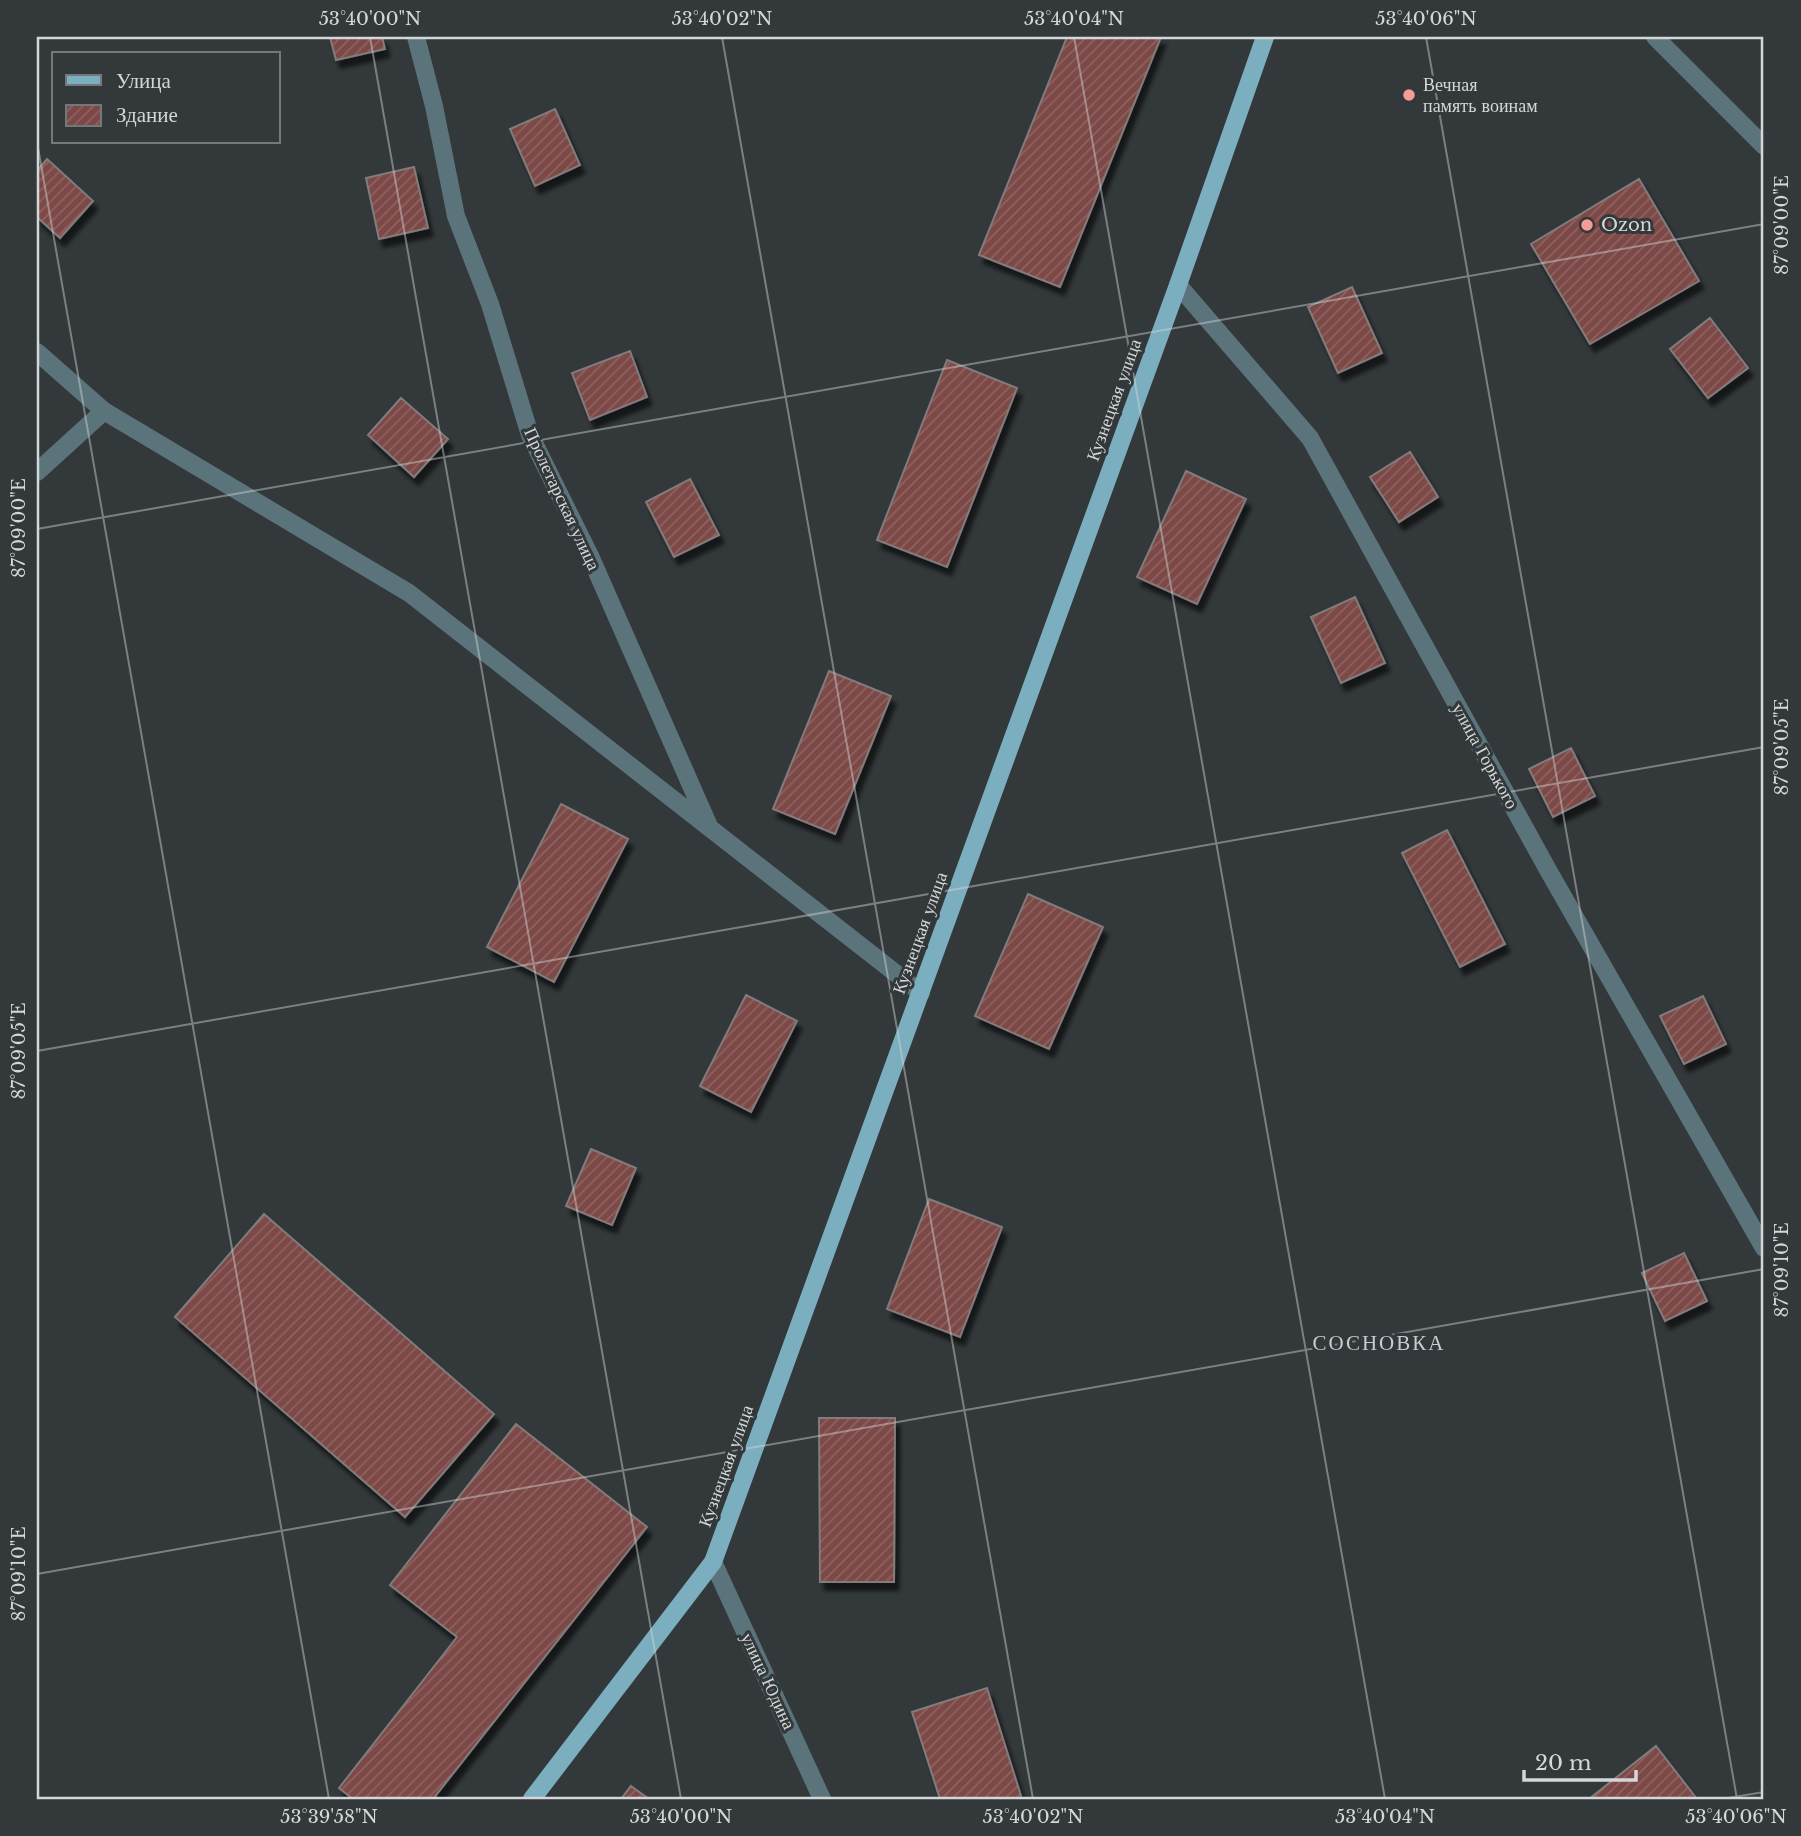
<svg xmlns="http://www.w3.org/2000/svg" width="1801" height="1836" font-family="'Libre Baskerville',serif">
<defs>
<pattern id="building-hatch" width="6" height="6" patternUnits="userSpaceOnUse" patternTransform="scale(1.75)"><rect width="6" height="6" fill="#7c4847"/><path d="M-1 1l2-2M0 6l6-6M5 7l2-2" fill="none" stroke="#8e6261"/></pattern>
<filter id="shadow"><feDropShadow dx="4.5" dy="8" stdDeviation="2" flood-color="#0009"/></filter>
</defs>
<rect width="100%" height="100%" fill="#33383a"/>
<path fill="url(#building-hatch)" stroke="#827b7b" stroke-width="2" filter="url(#shadow)" d="M330 37H382L385 49 336 60Z
M1067 37H1161L1060 287 979 255Z
M555 109 580 165 535 186 510 129Z
M47 159 93 201 60 238 37 217V171Z
M414 167 428 228 379 239 366 178Z
M1639 179 1699 281 1590 344 1531 244Z
M1352 287 1382 353 1338 373 1308 307Z
M1710 318 1748 368 1708 398 1670 349Z
M630 351 647 397 590 420 572 373Z
M947 360 1017 388 947 567 877 540Z
M401 398 448 439 414 477 368 435Z
M1410 452 1438 497 1399 522 1370 477Z
M1186 471 1246 499 1197 604 1137 577Z
M690 479 719 535 674 557 646 502Z
M1355 597 1385 663 1341 683 1311 617Z
M829 671 891 696 835 834 773 809Z
M1571 748 1595 796 1553 817 1529 769Z
M561 804 628 839 554 982 487 947Z
M1447 830 1505 944 1460 967 1402 853Z
M1028 894 1103 927 1049 1049 975 1016Z
M746 995 797 1021 751 1112 700 1086Z
M1703 996 1726 1044 1684 1064 1660 1016Z
M591 1149 636 1168 612 1225 566 1206Z
M929 1199 1002 1227 960 1337 887 1309Z
M264 1214 494 1414 405 1517 175 1317Z
M1684 1253 1707 1301 1665 1321 1642 1273Z
M819 1418H895L894 1582H820Z
M516 1424 647 1527 433 1799H353L339 1788 457 1637 390 1585Z
M987 1688 1022 1799H940L912 1712Z
M1656 1746 1697 1799H1589Z
M631 1786 649 1799H621Z"/>
<g fill="none" stroke-linecap="round" stroke-linejoin="round">
<path stroke="#5b747c" stroke-width="18" d="M416 37 434 106 456 216 490 304 530 435 590 556 708 824
M1655 37 1764 146
M1178 285 1310 438 1548 870 1764 1248
M37 352 104 411 409 593 921 993
M37 472 104 411
M713 1562 822 1799"/>
<path stroke="#7bafc0" stroke-width="18" d="M532 1799 713 1562 1178 285 1265 37"/>
</g>
<path fill="none" stroke="#d3d7d8" stroke-width="2" stroke-opacity="0.45" d="M370 37 681 1799M722 37 1033 1799M1074 37 1385 1799M1426 37 1737 1799M37 142 329 1799M37 529 1764 224M37 1051 1764 747M37 1574 1764 1269M1722 1799 1764 1792"/>
<g fill="#f59b98" stroke="#33383a" stroke-width="2.5">
<circle cx="1409" cy="95" r="7"/>
<circle cx="1587" cy="225" r="7"/>
</g>
<g text-anchor="middle" dominant-baseline="central" stroke-width="6" stroke-linejoin="round" paint-order="stroke">
<g font-size="18" fill="#d3d7d8" stroke="#33383a" text-anchor="start">
<text x="1423" y="85">Вечная<tspan x="1423" dy="21">память воинам</tspan></text>
<text x="1601" y="225">Ozon</text>
</g>
<g font-size="18" fill="#d3d7d8" stroke="#33383a">
<text transform="translate(1114 400) rotate(-70)">Кузнецкая улица</text>
<text transform="translate(562 499) rotate(65)">Пролетарская улица</text>
<text transform="translate(1485 756) rotate(61)">улица Горького</text>
<text transform="translate(920 933) rotate(-70)">Кузнецкая улица</text>
<text transform="translate(726 1466) rotate(-70)">Кузнецкая улица</text>
<text transform="translate(768 1681) rotate(65)">улица Юдина</text>
</g>
<g font-size="21" letter-spacing="2" fill="#c6cccf" stroke="#33383a">
<text x="1379" y="1343">СОСНОВКА</text>
</g>
</g>
<rect width="1801" height="1836" fill="none" stroke="#33383a" stroke-width="77"/>
<rect x="52" y="52" width="228" height="91" fill="#33383a" stroke="#737879" stroke-width="2"/>
<rect x="66" y="75" width="35" height="10" fill="#7bafc0" stroke="#737879" stroke-width="2"/>
<text x="116" y="88" font-size="21" fill="#d3d7d8">Улица</text>
<rect x="66" y="105" width="35" height="21" fill="url(#building-hatch)" stroke="#737879" stroke-width="2"/>
<text x="116" y="122" font-size="21" fill="#d3d7d8">Здание</text>
<path d="M1524 1770v10h112v-10" fill="none" stroke="#d3d7d8" stroke-width="3.5"/>
<text x="1535" y="1770" font-size="21" fill="#d3d7d8" stroke="#33383a" stroke-width="5" paint-order="stroke">20 m</text>
<rect x="38" y="38" width="1724" height="1760" fill="none" stroke="#d3d7d8" stroke-width="2.5"/>
<g font-size="18" text-anchor="middle" fill="#d3d7d8">
<text x="370" y="25">53°40'00"N</text>
<text x="722" y="25">53°40'02"N</text>
<text x="1074" y="25">53°40'04"N</text>
<text x="1426" y="25">53°40'06"N</text>
<text transform="translate(1782 225) rotate(-90)" y="6">87°09'00"E</text>
<text transform="translate(19 528) rotate(-90)" y="6">87°09'00"E</text>
<text transform="translate(1782 747) rotate(-90)" y="6">87°09'05"E</text>
<text transform="translate(19 1051) rotate(-90)" y="6">87°09'05"E</text>
<text transform="translate(1782 1270) rotate(-90)" y="6">87°09'10"E</text>
<text transform="translate(19 1574) rotate(-90)" y="6">87°09'10"E</text>
<text x="329" y="1823">53°39'58"N</text>
<text x="681" y="1823">53°40'00"N</text>
<text x="1033" y="1823">53°40'02"N</text>
<text x="1385" y="1823">53°40'04"N</text>
<text x="1736" y="1823">53°40'06"N</text>
</g>
</svg>
